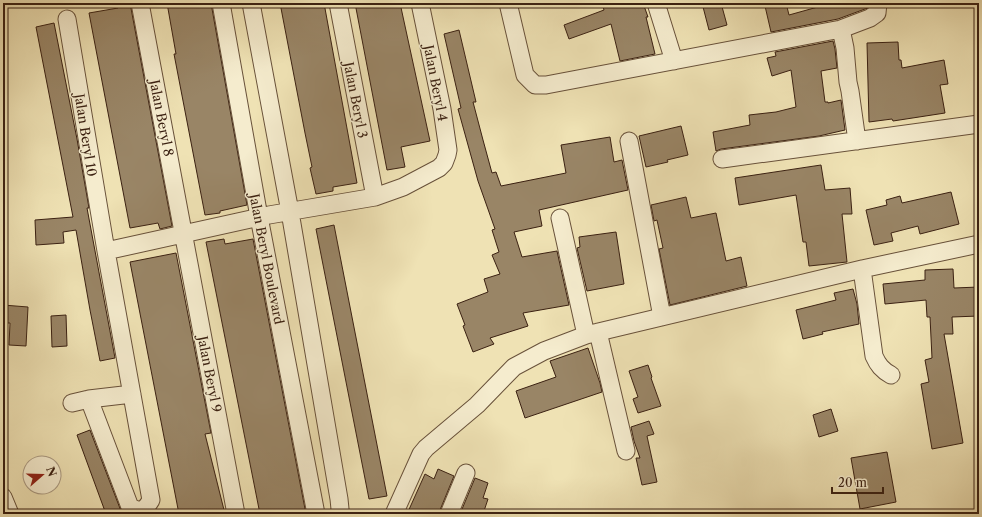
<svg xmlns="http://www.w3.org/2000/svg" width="982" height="517" font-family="'Libre Caslon Text',serif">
<rect width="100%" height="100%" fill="#efe2b4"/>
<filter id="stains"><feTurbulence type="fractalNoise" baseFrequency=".005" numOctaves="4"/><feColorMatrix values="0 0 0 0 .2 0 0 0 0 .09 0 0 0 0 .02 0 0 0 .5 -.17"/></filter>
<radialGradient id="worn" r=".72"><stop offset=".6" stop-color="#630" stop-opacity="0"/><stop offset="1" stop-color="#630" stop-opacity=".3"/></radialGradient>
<path fill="#998566" stroke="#3b2112" d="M117 3H130L172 226 160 229 158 223 130 228 89 13 118 8Z
M167 3H211L247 205 220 211V213L205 215 174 54H176Z
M280 3H324L357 183 333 187V191L316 194 310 168 312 167 305 133Z
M355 3H400L430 141 401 147 405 167 387 170Z
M602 3H643L648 17H646L655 54 620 61 611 24 569 39 564 25 604 10Z
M702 3H721L727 25 709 30Z
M778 3H786L789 15 832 3H868V8L865 9 838 19 771 32 765 6Z
M54 23 77 139 89 208H87L115 358 100 361 90 310 76 230 63 232 64 243 36 245 35 220 73 217 36 27Z
M459 30 476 102H473L483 140 492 173 496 172 501 186 566 173 561 145 610 137 614 162 622 160 628 190 539 210 542 226 514 232 522 257 557 251 569 305 523 313 528 326 490 338 494 344 473 352 463 326 465 325 457 304 488 292 484 279 500 274 492 255 499 252 492 230 495 229 478 181 458 109 461 108 444 34Z
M833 41 835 49 837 68 821 71 825 102H828V103L841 100 845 130 819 136 721 149 716 151 713 132 750 125 749 115 776 112 796 107 791 70 772 76 767 58 776 56 775 52Z
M898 42 899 60H901L902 68 944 60 948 84 940 85 945 113 893 121 892 119 869 122 867 43Z
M681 126 688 155 667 160 668 162 646 167 639 136Z
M821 165 825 190 850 188 852 214H842L847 262 809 266 806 242H803L796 195 739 205 735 178Z
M951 192 959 224 920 234 918 226 891 233 893 241 874 245 866 210 887 205 886 200 900 196 902 203Z
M686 197 691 218 716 213 726 261 741 257 747 286 670 305 659 249 663 248 657 220 654 221 651 205Z
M334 225 387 496 369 499 316 229Z
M616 232 624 284 587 291 577 248 580 247 579 237Z
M224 239 225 244 253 239 306 514H260L206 242Z
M176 253 211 433 205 434 225 514H179L130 262Z
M953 269 954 288 979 287V316L952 317 953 334H944L963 443 932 449 921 384 929 382 925 360 932 358 930 317H927L926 300 885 304 883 284 925 280V270Z
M853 289 857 304 859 324 822 332 823 334 803 339 796 310 836 300 834 293Z
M3 305 28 307 26 346 9 345 10 323H3Z
M66 315 67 346 52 347 51 316Z
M588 348 600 383 602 392 525 418 516 391 556 377 550 361Z
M648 365 652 377 651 378 661 406 638 413 633 399 638 397 629 371Z
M831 409 838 431 819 437 813 415Z
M649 421 654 434 647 436 657 482 642 485 636 458H640L634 441 631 427Z
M90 430 121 511 123 514H106L77 435Z
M887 452 896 502 860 509 851 458Z
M438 469 454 476 440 510 439 514H407L425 474 434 479Z
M475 478 488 483 483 498 488 499 483 514H460Z"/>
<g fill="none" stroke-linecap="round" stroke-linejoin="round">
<g stroke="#68513a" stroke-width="19">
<path id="minor" d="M140 3 236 514
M221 3 259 217 316 514
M251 3 290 212 339 499 340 509 339 514
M338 3 375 197
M508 3 525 75 535 85H546L841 29 845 48 848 82 850 91 857 141
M656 3 674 61
M67 19 106 251 151 500C145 510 141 513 130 507L89 399
M841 29 870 18 877 13 878 3
M629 141 662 317
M722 159 979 124
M560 218 586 335
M106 251 269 215 375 197 403 187 439 168 444 163 447 155 448 150 442 109 420 3
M862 269 874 356C878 365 882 370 891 375
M598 332 626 451
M72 403 89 399 132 394
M3 497 10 514
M394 514 421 454 426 448 477 405 514 367 544 351 586 335 862 269 979 244
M449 514 466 473"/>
</g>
<use href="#minor" stroke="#f5ecce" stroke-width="17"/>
</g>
<g text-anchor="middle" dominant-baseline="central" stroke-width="3" stroke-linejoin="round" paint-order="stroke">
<g font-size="13" fill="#3b2112" stroke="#f5ecce">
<text transform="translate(436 83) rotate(79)">Jalan Beryl 4</text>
<text transform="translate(356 100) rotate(79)">Jalan Beryl 3</text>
<text transform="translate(162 118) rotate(79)">Jalan Beryl 8</text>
<text transform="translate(86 135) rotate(81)">Jalan Beryl 10</text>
<text transform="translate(267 259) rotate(79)">Jalan Beryl Boulevard</text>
<text transform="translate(210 374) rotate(79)">Jalan Beryl 9</text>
</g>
</g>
<rect width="982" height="517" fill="none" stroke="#efe2b4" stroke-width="16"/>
<rect x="4" y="4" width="974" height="509" fill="none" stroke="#3b2112" stroke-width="2"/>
<rect x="8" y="8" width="966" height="501" fill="none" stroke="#3b2112"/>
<g transform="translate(42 475) rotate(70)"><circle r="19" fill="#f5ecce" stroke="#ab9b83"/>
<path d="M0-3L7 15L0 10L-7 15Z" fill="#8f2418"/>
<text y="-6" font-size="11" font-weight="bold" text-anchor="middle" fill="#3b2112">N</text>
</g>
<path d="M832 487v6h51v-6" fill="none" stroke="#3b2112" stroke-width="2"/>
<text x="838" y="487" font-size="12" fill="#3b2112" stroke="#f5ecce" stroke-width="3" paint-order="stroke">20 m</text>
<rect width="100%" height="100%" filter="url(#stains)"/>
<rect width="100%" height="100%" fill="url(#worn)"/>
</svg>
